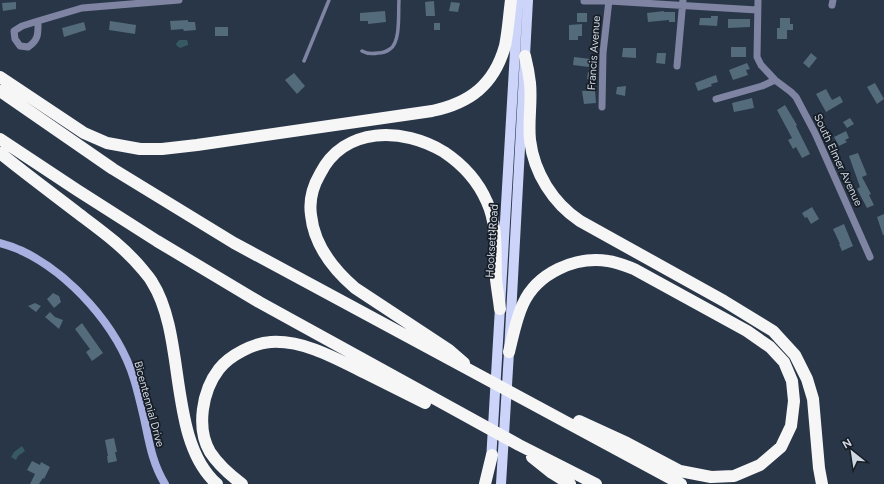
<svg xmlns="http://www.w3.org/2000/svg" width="884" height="484" font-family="Figtree,sans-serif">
<rect width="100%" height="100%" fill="#283648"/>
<path fill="#375962" d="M179 40H187L188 43V45L180 48 177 46 176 44Z
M22 446 25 451 18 456 16 460 11 457 14 452Z"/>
<path fill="#536b7a" d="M434 1 435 16H426L425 2Z
M16 2V9L3 11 2 3Z
M451 2 460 3 458 12 449 11Z
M385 11 386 22 368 24V21H360V13Z
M664 11V12H675V22H669V20L648 22 647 13Z
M577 13H587V22H577Z
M711 16H718L717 26 699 25 700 18H711Z
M780 18H790V24H793V30H787V39H777V28H780Z
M728 19H750V27L728 28Z
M188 20V22H195L196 30 184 31 183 29 171 30 170 21Z
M110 21 136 25 135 34 109 30Z
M84 22 86 30 64 37 62 28Z
M434 23H440V30H434Z
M582 24V36H578V40H569V25Z
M215 27H228V36H215Z
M731 47H746V57H731Z
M623 48H636V58L622 57Z
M657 53H666L665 64 656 63Z
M811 53 817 58 809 68 803 63Z
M574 57 590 59 589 67 573 65Z
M747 63 750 69 746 70 748 75 733 80 729 70Z
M588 72 595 73V80L587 79Z
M294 73 305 86 297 94 285 80Z
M716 75 718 82 711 84 712 86 698 91 695 83Z
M875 83 884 99 877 104 867 87Z
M626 86 625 96 616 94 617 87Z
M826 89 832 100 840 96 843 102 826 112 816 94Z
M595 90 596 103 584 104 582 91Z
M752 98 754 108 734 112 732 103Z
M785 105 797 125 796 126 810 154 802 158 796 147 793 149 788 140 792 138 777 110Z
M850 118 854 124 847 128 843 122Z
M846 131 849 138 845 140 847 142 839 146 834 137Z
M858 153 867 175 862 177 871 194 869 195 874 205 867 208 857 189 860 187 849 156Z
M812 207 819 219 811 224 807 217 805 218 802 213Z
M884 214V235H883L877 217Z
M844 224 853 246 842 251 839 244H840L833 229Z
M53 293 59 296 61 302 54 308 47 299Z
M35 303 41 306 36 312 28 306Z
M50 312 55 317 63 320 59 329 45 317Z
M82 323 103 353 92 361 86 352 90 349 75 329Z
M114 438 117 452H115L117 461 108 463 107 456H108L105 440Z
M32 461 40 465 41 462 50 467 44 479 43 478 39 484H30L35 474 27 470Z"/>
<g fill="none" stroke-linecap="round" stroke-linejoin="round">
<path stroke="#7e84a2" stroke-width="3.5" d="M362 51C367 54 372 54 378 53 381 53 386 52 390 49 401 42 398 12 399 0
M304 61 329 0"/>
<path stroke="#7e84a2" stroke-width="7" d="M758 0 757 57 761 65 775 80 791 92 796 97 815 133 870 257
M584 1H609L757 10
M832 5 833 0
M38 21 82 8 179 0
M38 21C38 33 39 40 28 47L20 46 15 39 14 31 22 26Z
M677 66 683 0
M716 99 762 86 775 80
M602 107 603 53 609 0"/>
<path stroke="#a7b0e0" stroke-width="8" d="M0 243C7 245 14 247 20 250 70 273 118 327 134 379 138 392 141 405 144 418 149 441 152 463 165 484"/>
<path stroke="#cdd4fa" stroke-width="10" d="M491 461 518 0
M501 484 509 352 528 0"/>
<path stroke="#f6f6f6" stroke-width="12" d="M525 56C527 64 529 74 530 83 532 102 528 121 530 140 534 173 553 203 580 221L724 301 773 331 795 355 807 379 813 399 819 468 822 484
M0 77 84 133 107 143 140 149H162L197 145 432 111C470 103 494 85 505 46 508 31 509 15 511 0
M0 91 113 169 234 243 681 484
M0 139 77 190 157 241 259 302 519 445 596 484
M0 153C26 174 53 194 79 214 103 232 124 247 143 270 146 274 150 278 152 282 187 337 167 440 217 484
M509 352C513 336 516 319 523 304 537 273 575 256 608 261 617 262 626 266 634 269L747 331 770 347 784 362 792 381 794 401 791 426 781 447 760 465 734 476 711 477 680 471 627 443 579 421
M464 363 449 350 355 288C333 269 314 245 311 215 309 201 313 186 320 174 344 126 403 127 444 152 462 164 478 181 487 202 498 226 495 253 496 279 497 289 499 299 500 309
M532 457 552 473 570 484
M242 484C230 475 219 466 210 452 196 428 202 391 219 369 230 355 254 343 271 342 304 340 337 359 365 373 385 383 405 393 425 403
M485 484 492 455"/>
</g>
<g text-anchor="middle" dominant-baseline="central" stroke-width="3.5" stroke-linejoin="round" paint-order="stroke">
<g font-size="11" fill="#cfd7e3" stroke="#171d25">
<text transform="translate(594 53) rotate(-86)">Francis Avenue</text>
<text transform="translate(838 160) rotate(65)">South Elmer Avenue</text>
<text transform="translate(492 241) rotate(-86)">Hooksett Road</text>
<text transform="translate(149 404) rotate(75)">Bicentennial Drive</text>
</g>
</g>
<g transform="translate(852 452) rotate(330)" stroke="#171d25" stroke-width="3" paint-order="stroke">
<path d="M0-3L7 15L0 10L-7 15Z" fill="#cfd7e3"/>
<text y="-6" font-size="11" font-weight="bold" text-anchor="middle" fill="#cfd7e3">N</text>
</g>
</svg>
